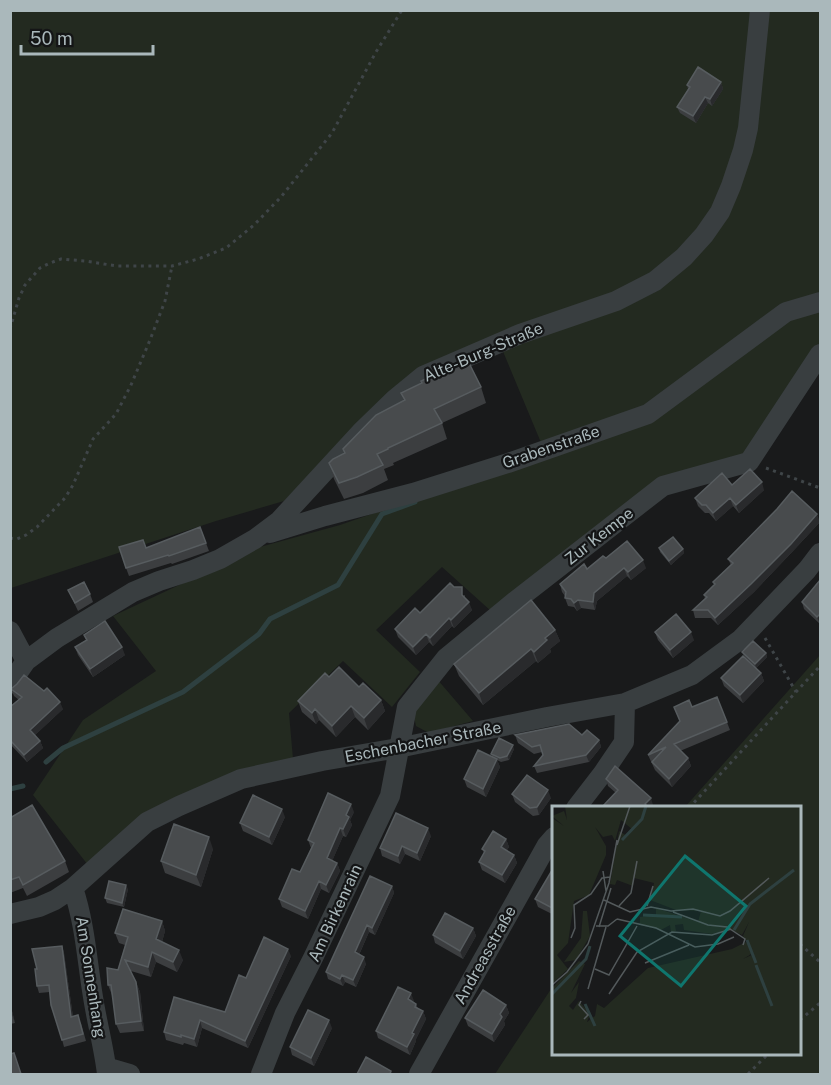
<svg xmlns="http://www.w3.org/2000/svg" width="831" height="1085" font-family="'Public Sans',sans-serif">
<rect width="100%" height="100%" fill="#191a1b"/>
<path fill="#232a20" d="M10 11H820V293L637 412 542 445 497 337 389 395 284 501 216 521 11 588Z
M820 308V346L747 456 658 479 491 611 442 567 376 630 420 672 392 707 343 661 289 713 293 759 240 774 88 865 33 795 83 720 156 671 113 616 260 547 340 525 648 418 790 316Z
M820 655V1074H495L553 986 554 1054H800V808L685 807Z
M437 679 473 721 429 733 416 726 412 708Z"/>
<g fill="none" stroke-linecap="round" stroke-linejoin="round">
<path stroke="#2e4040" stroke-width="5" d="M46 762 63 748 183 692 259 634 270 619 338 585 382 514 415 502
M10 789 23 786"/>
<path stroke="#3f4548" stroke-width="3" stroke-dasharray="3 4.5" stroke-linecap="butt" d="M10 329 19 298 25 285 40 268 50 263 61 259 85 261 117 266H172L198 259 226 248 254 225 281 197 332 133 376 52 402 10
M766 468 820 488
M10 538 17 539 26 535 37 527 65 498 73 485 93 439 116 414 131 385 150 340 165 301 172 266
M765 638 796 692
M689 808 820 666
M800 944 820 962
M800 1020 820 1003
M748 1074 768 1054"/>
<path stroke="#393e40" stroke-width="20" d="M270 533 325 516 413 493 508 463 648 414 786 312 820 302
M10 631 26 661
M10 684 26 661 57 638 133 592 159 581 193 570 220 559 255 539 279 521 361 432 395 399 423 376 520 334 616 301 655 281 684 257 704 235 720 212 731 186 743 150 748 128 760 10
M576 808 603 773 624 742 625 703
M73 888C85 924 87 960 93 997 97 1023 104 1048 107 1074
M10 914 39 907 55 900 73 888 147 822 179 806 241 779 322 761 398 748 547 717 625 703 692 675 741 639 807 570 820 553
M106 1067 130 1074
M261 1074 285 1013 313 958 390 796 407 707 446 658 514 602 663 486 749 462 820 354
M419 1074 547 845 554 837"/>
</g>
<path fill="#3c3e40" d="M721 82 723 89 712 106 708 103 696 123 680 113 677 107 688 89 687 85Z
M481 387 486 403 442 423 447 439 393 463 394 465 384 469 388 480 363 493 344 499 334 479 329 463 345 453 404 400 401 393Z
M732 485 764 490 739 513 733 506 716 521 709 513H705L698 506 695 498Z
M820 522 793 551 754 592 718 625 711 618H695L693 610 705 599 704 595 714 585 713 582 731 565 728 559Z
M200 527 209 551 172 564 171 563 129 576 126 568 146 548Z
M659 548 683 549 684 553 671 565 660 552Z
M606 558 646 568 631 580 627 576 597 601 595 610 581 608 577 611 574 607 568 606 565 598V596L562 592 560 584Z
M820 580V624L804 609 802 602Z
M68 590 90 594 93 602 78 611Z
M465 595V598L472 610 454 628 452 626 433 646 429 642 416 655 398 637 395 629 420 613Z
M555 630 560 641 550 649 551 652 538 663 536 661 483 705 459 676 454 664Z
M655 632 694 640 673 658 658 640Z
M84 635 125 655 93 677 78 655 75 647 86 640Z
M742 652 766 653 767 657 756 668 744 656Z
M761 673 764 681 743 703 724 686 721 678Z
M329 677 359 687 381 700 385 711 368 730 355 717 336 737 319 720 316 724 302 712 298 701Z
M11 689 63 709 35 735 40 741 43 748 27 762 10 744V707L19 700 14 696Z
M717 697 730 730 680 751 688 758 691 766 672 787 655 770 648 755 680 721 692 707Z
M515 735H582L599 740 601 747 589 762 537 773 534 766 543 755 542 752 534 754 518 743Z
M514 749 509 760 501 762 497 760 500 767 486 797 467 787 464 779 492 757 491 754Z
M606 779 653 805 616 793 608 786Z
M512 794 551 798 539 815 533 816 515 802Z
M354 812 350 820 352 825 346 837 343 836 332 861 337 863 340 871 329 893 321 889 308 919 282 907 279 899 300 872 311 848 308 840Z
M285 817 272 845 243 831 240 823Z
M10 818 65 861 69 872 27 896 23 888 10 893Z
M431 836 420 861 405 854 400 864 382 856 380 848Z
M506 839 509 847 507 850 514 855 517 863 505 883 482 870 479 862 484 853 482 849Z
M213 849 201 887 165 873 161 861Z
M554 873V915L538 907 535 899Z
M392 886 394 893 375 935 369 932 359 955 366 964 356 987 345 982 343 986 328 979 326 972Z
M128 889 124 907 107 903 105 898Z
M162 921 165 931 162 942 183 960 177 972 156 962 151 977 131 971 140 992 144 1031 120 1033 116 1024 113 995H112L108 985 118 970 125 945 119 943 115 933Z
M473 928 476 936 463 959 435 943 433 935Z
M62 946 64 953 73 1017 81 1023 86 1041 64 1047 50 992 39 993 37 986V969Z
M291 956 248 1048 202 1028 197 1047 184 1043 183 1045 166 1040 164 1032 225 1012 246 978Z
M414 1001 413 1002 416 1004 418 1009 423 1011 426 1019 416 1039V1041L410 1055 378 1038 376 1031Z
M10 1003 15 1023 10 1024Z
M506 1005 509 1013 504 1021 505 1025 494 1042 468 1026 465 1018Z
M332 1028 314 1066 292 1055 290 1047Z"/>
<path fill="#292a2c" d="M721 82 723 89 712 106 710 99Z
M705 97 708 103 696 123 693 116Z
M762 482 764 490 739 513 736 505Z
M730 498 733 506 716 521 713 513Z
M817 514 820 522 793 551 754 592 718 625 715 618Z
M683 549 684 553 671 565 669 561Z
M643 560 646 568 631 580 628 572Z
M624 568 627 576 597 601 595 610 593 602 594 593Z
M578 600 581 608 577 611 574 603Z
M469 602 472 610 454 628 451 620Z
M820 614V624L817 617Z
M449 618 452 626 433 646 430 638Z
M555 630 560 641 550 649 551 652 538 663 534 652 545 638Z
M691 632 694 640 673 658 670 650Z
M426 634 429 642 416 655 413 647Z
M122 647 125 655 93 677 90 669Z
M531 649 536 661 483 705 479 693Z
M766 653 767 657 756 668 755 664Z
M761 673 764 681 743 703 740 695Z
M381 700 385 711 368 730 364 718Z
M60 702 63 709 33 737 30 730Z
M351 706 355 717 336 737 332 726Z
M315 709 319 720 316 724 312 713Z
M599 740 601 747 589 762 586 755Z
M40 741 43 748 27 762 24 755Z
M513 745 514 749 509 760 507 756Z
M688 758 691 766 672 787 669 779Z
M497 759 500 767 486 797 483 789Z
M548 790 551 798 539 815 537 807Z
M651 798 653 805 651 807H644L645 804Z
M351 804 354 812 350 820 352 825 346 837 343 829 346 815Z
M282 809 285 817 272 845 269 837Z
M340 828 343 836 330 866 327 858Z
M428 828 431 836 420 861 417 853Z
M209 837 213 849 201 887 196 875Z
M506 839 509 847 504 855 501 847Z
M402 846 405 854 400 864 398 856Z
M514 855 517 863 505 883 502 875Z
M337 863 340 871 329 893 326 885Z
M319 881 321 889 308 919 305 911Z
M126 885 128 889 124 907 122 903Z
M392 886 394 893 375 935 372 928Z
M162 921 165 931 160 949 156 939Z
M367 925 369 932 357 959 355 952Z
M473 928 476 936 463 959 460 951Z
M62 946 64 953 74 1024 71 1017Z
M288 949 291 956 248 1048 245 1041Z
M179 950 183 960 177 972 173 962Z
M152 952 156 962 151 977 148 967Z
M364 957 366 964 356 987 353 980Z
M342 975 345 982 343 986 340 979Z
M136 982 140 992 144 1031 141 1021Z
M411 993 414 1001 410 1007 408 999Z
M10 1003 15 1023 10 1009Z
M506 1005 509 1013 504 1021 505 1025 494 1042 492 1034 500 1014Z
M423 1011 426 1019 416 1039V1041L410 1055 407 1047 412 1033Z
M200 1020 202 1028 197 1047 194 1039Z
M329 1020 332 1028 314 1066 311 1058Z"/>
<path fill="#484b4d" stroke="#575c5f" stroke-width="1.5" d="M698 67 721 82 710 99 705 97 693 116 677 107 690 87 687 85Z
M467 359 481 387 434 409 442 423 388 448V449L377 454 383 465 357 477 339 483 329 463 333 459 345 453 343 449 376 415 405 400 401 393 422 383 421 381Z
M750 469 762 482 736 505 730 498 713 513 706 505H702L695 498 722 473 732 485Z
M792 491 817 514 791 544 751 584 715 618 708 610H693L707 597 704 595 715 584 713 582 733 563 728 559 777 509Z
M200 527 206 543 169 556 168 555 126 568 119 547 143 540 146 548Z
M673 537 683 549 669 561 659 548Z
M627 541 643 560 628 572 624 568 594 593 593 602 578 600 574 603 571 599 565 598 566 592 560 584 584 564 587 569 603 556 606 558Z
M820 580V614L817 617 802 602Z
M84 582 90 594 75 603 68 590Z
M450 583 454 587H462V595L469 602 451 620 449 618 430 638 426 634 413 647 395 629 415 608 420 613Z
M531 600 555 630 545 638 547 640 534 652 531 649 479 693 454 664Z
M676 614 691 632 670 650 655 632Z
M105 621 122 647 90 669 75 647 87 640 84 635Z
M753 641 766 653 755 664 742 652Z
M743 656 761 673 740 695 721 678Z
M339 667 359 687 363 683 381 700 364 718 351 706 332 726 315 709 312 713 298 701 325 673 329 677Z
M24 675 44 691 47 688 60 702 30 730 40 741 24 755 10 740V707L22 697 11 689 17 684Z
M717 697 727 722 674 744 688 758 669 779 652 762 666 747 648 755 680 721 674 707 689 700 692 707Z
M569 724 582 735 587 730 599 740 586 755 534 766 543 755 540 745 532 747 515 735Z
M499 738 513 745 507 756 500 758 491 754Z
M478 750 497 759 483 789 464 779Z
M615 766 651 798 645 804 646 805 644 807H602L618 790 606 779Z
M527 775 548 790 537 807 530 808 512 794Z
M328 793 351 804 346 815 349 817 343 829 340 828 327 858 337 863 326 885 319 881 305 911 279 899 292 869 300 872 314 843 308 840Z
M253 795 282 809 269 837 240 823Z
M32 805 65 861 23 885 19 877 10 880V818Z
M396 813 428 828 417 853 402 846 398 856 380 848Z
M174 824 209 837 196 875 161 861Z
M493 831 506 839 501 847 514 855 502 875 479 862 485 851 482 849Z
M551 872 554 873V909L535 899Z
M370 876 392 886 372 928 367 925 355 952 364 957 353 980 342 975 340 979 326 972Z
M109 881 126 885 122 903 105 898Z
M123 909 162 921 156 939 179 950 173 962 152 952 148 967 125 960 136 982 141 1021 116 1024 111 985H108L107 968 118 970 128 937 115 933Z
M445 913 473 928 460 951 433 935Z
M264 937 288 949 245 1041 200 1020 194 1039 181 1035V1037L164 1032 174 997 225 1012 239 975 246 978Z
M62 946 71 1017 78 1015 83 1034 62 1040 51 1005 49 985 37 986 35 969H37L32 949Z
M398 987 411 993 408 999 416 1004 415 1007 423 1011 412 1033 414 1034 407 1047 376 1031Z
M483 990 506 1005 500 1014 502 1017 492 1034 465 1018Z
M308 1010 329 1020 311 1058 290 1047Z
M14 1053 21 1074H10V1054Z
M366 1057 391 1071 390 1074H357Z"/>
<g text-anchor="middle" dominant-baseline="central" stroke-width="4.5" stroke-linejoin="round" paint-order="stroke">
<g font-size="16" fill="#aab8bb" stroke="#141516">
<text transform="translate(483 352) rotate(-23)">Alte-Burg-Straße</text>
<text transform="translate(551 447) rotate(-19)">Grabenstraße</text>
<text transform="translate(599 536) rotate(-38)">Zur Kempe</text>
<text transform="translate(423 742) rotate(-11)">Eschenbacher Straße</text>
<text transform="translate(335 913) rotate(-65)">Am Birkenrain</text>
<text transform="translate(485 955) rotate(-61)">Andreasstraße</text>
<text transform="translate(91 977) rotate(81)">Am Sonnenhang</text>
</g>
</g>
<g transform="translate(552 806)">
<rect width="249" height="249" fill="#191a1b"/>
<path d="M13 0H249V249H0V182L27 155 33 158 19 187 27 176 24 192 17 200 21 204 27 195 38 208 35 216 43 210 45 198 52 202 96 162 180 143 194 136 201 147 191 153 202 148 191 130 197 116 190 129 178 123 160 128 132 124 131 118 123 119 124 125 119 126 118 119 109 124 88 119V111L104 109V102L146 116 149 105 124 104 98 94 102 77 82 72 81 80 65 74 63 79 58 78 67 25 75 30 81 24 69 14 63 35 60 29 51 31 43 21 54 40V49L37 89 22 95 16 137 5 149 16 163 0 178V12L12 20 0 10 12 5 15 14ZM31 105H35L38 130 24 154 12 156 29 132Z" fill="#232a20"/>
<path fill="none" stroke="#2e4040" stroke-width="3" d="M70 34 90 13 94 0M91 109 130 111M182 124 198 98 242 64M195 134 204 157M204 159 220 200M0 188 34 153 38 140M33 198 43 220"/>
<path fill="none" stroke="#53595b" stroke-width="1.5" d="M65 39 78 0M51 65 54 85M52 94 78 106 99 101 119 105 141 103 168 110 178 105 217 72M67 100 79 87 85 55M95 100 101 80M121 106 156 119 175 121 193 133 191 139M65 113 104 122 143 141 166 138 182 131M44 120H56L65 113M47 121 59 82M19 132 23 122 22 99 39 88 50 72 58 71M93 157 137 139M43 163 57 169 85 120M0 179 15 166 36 138 57 77 65 34M36 183 54 121M57 188 85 146 120 126 160 129 179 123M29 195 27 199 36 209 32 213"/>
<path fill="#0f766e" fill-opacity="0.15" stroke="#0f766e" stroke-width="3" d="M133 50 194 100 129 180 68 130Z"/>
<rect width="249" height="249" fill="none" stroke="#aab8bb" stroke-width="3"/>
</g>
<rect width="831" height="1085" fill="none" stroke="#aab8bb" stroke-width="24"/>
<path d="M21 45v9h132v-9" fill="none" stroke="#aab8bb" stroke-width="3"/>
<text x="30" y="45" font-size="18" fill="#aab8bb" stroke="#141516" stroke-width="4.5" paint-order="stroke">50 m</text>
</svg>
